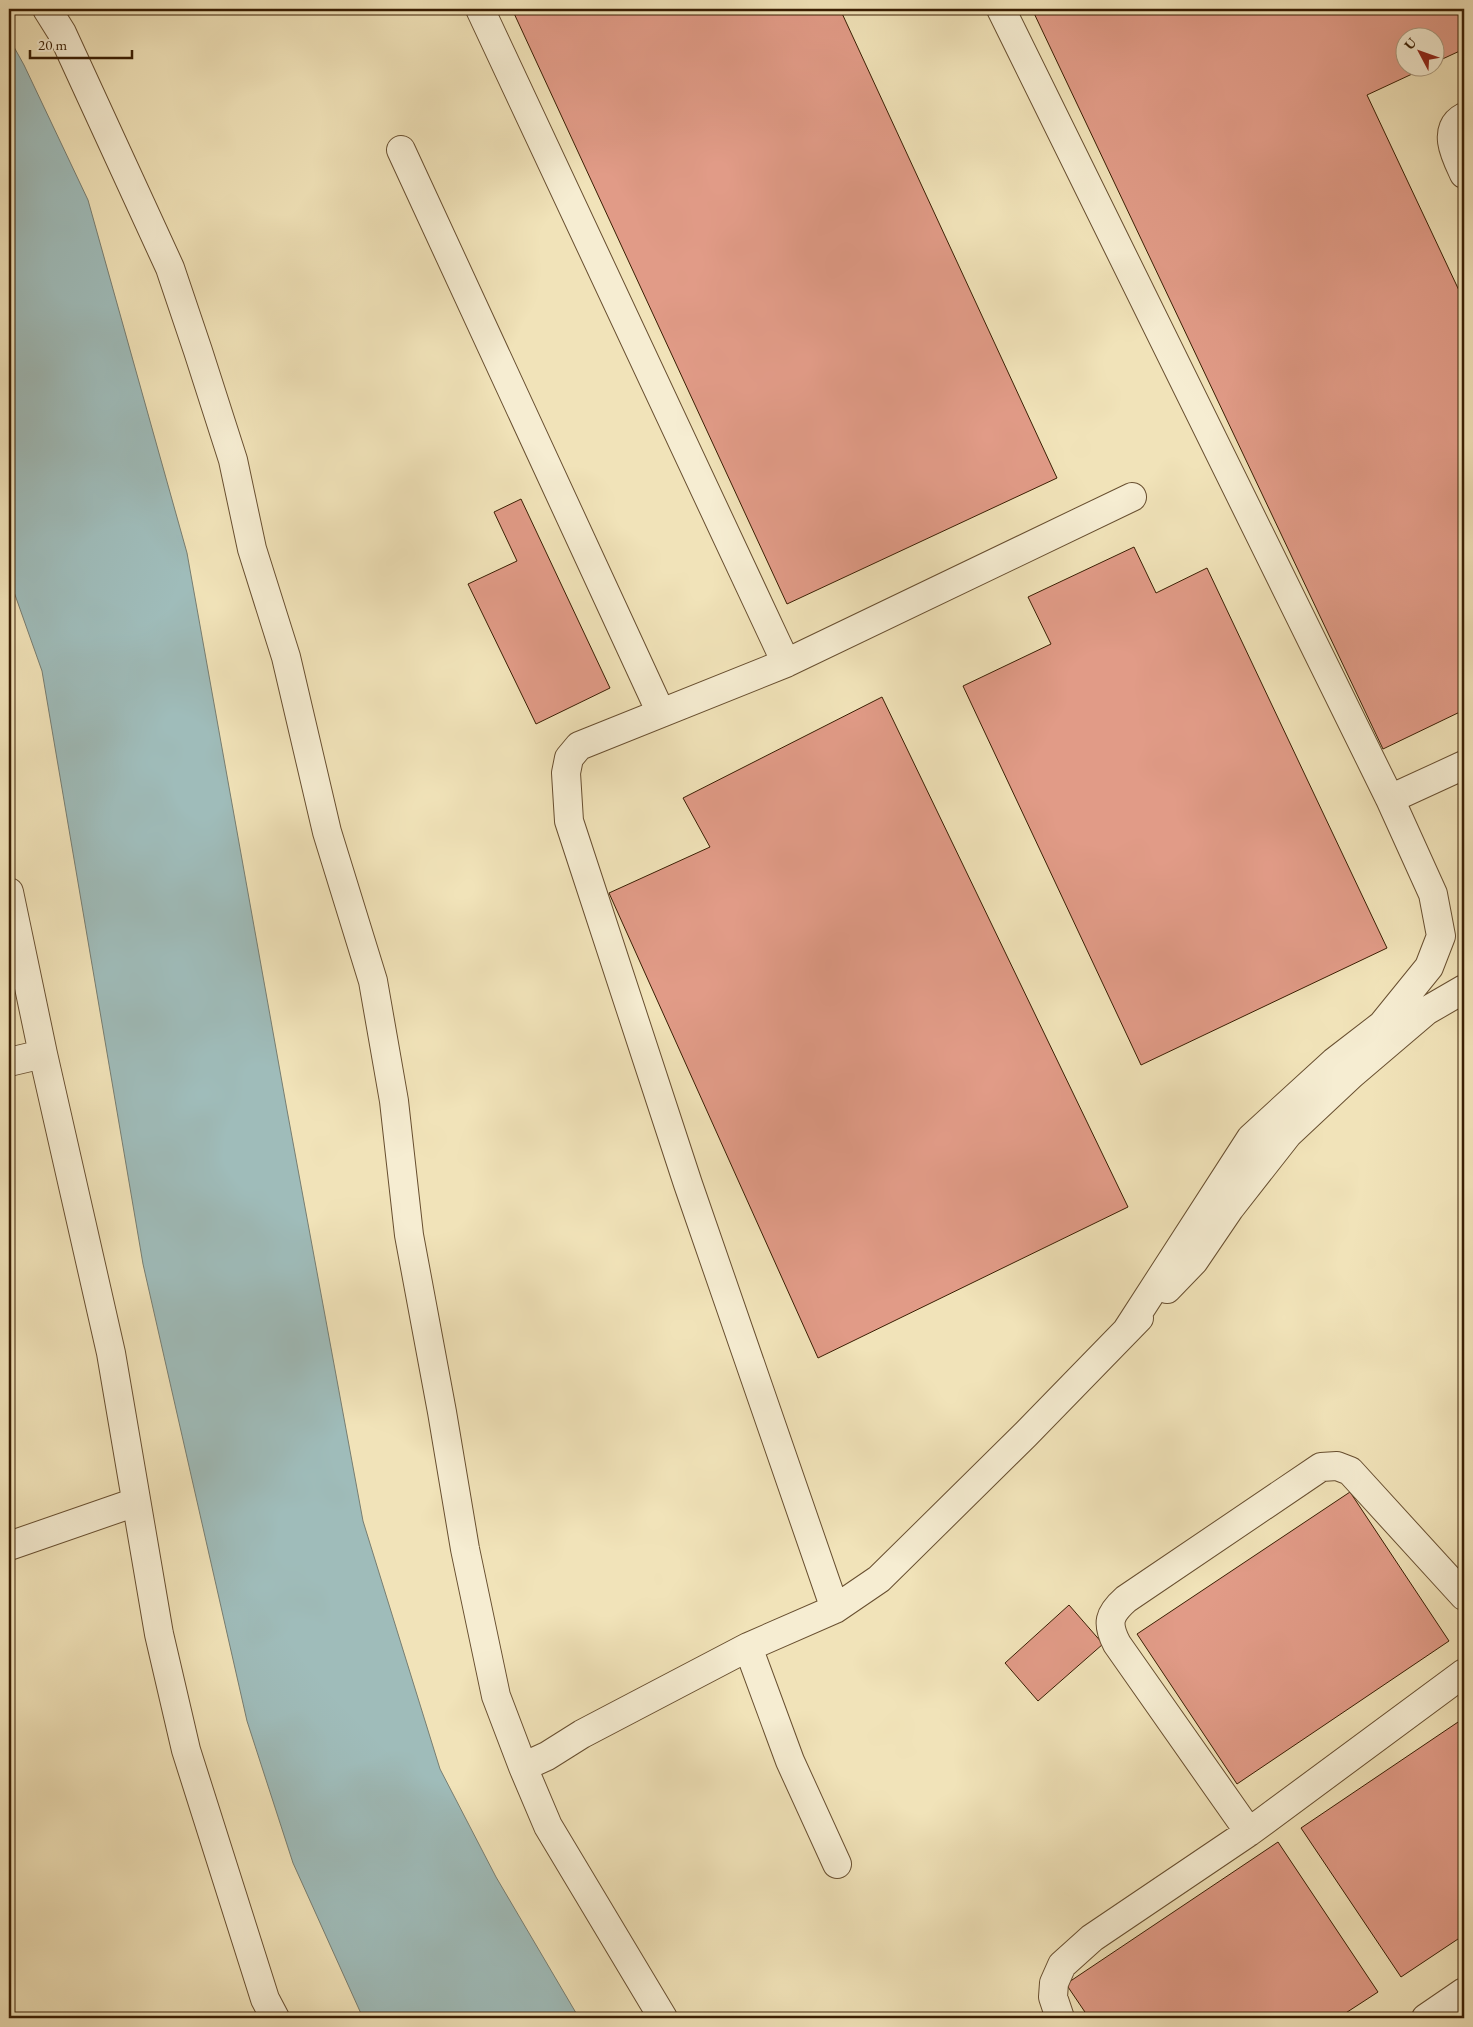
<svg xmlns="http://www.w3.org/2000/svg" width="1473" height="2027" font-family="'EB Garamond',serif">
<rect width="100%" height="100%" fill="#f1e3b9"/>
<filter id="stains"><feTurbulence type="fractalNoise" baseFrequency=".004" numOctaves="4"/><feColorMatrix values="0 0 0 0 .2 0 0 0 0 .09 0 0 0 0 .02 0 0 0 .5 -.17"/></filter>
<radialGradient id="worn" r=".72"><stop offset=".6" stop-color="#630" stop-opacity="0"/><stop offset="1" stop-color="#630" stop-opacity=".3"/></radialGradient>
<path fill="#9fbcba" stroke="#777d71" d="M9 38 24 65 88 200 187 553 287 1110 363 1521 440 1769 496 1877 579 2018H363L293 1863 247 1721 143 1264 42 671 9 578Z"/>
<path fill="#e19b87" stroke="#3a1e03" d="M512 9H840L1057 478 787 604Z
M1032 9H1464V49L1436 62V38H1406V68H1425L1367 95 1464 301V710L1383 749Z
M521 499 610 688 536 724 468 584 517 561 494 512Z
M1134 547 1156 593 1207 568 1387 948 1141 1065 963 686 1051 644 1028 597Z
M882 697 1128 1207 818 1358 609 893 710 847 683 798Z
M1350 1492 1449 1641 1237 1784 1137 1634Z
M1069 1605 1103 1644 1038 1701 1005 1663Z
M1464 1718V1935L1401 1977 1301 1828Z
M1278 1842 1378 1992 1338 2018H1089L1066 1984Z"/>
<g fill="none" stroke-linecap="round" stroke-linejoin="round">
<g stroke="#684f30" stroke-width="30">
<path id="minor" d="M47 9 62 33 170 268 198 351 233 460 252 549 286 657 327 832 373 981 394 1101 409 1235 442 1412 465 1549 496 1696 523 1767
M480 9 786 663
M1001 9 1390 799 1433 894 1441 936 1429 967 1382 1025 1334 1062 1251 1138 1127 1330
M1464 117C1441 129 1456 157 1464 174
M401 150 661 713
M1390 799 1464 765
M9 892 43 1054 111 1353 159 1634 186 1750 265 1999 275 2018
M9 1062 43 1054
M1167 1289 1194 1261 1230 1208 1288 1134 1352 1074 1426 1011 1464 989
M9 1546 136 1502
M835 1609 688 1184 569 821 566 773 569 758 579 746 786 663 1132 497
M748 1647 790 1761 837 1864
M1249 1832 1117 1644C1106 1623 1109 1614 1126 1599L1321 1467 1337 1466 1350 1471 1464 1596
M663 2018 548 1826 523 1767 547 1756 582 1734 748 1647 835 1609 879 1579 1025 1435 1139 1318
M1060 2018 1053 1997 1054 1983 1062 1965 1092 1938 1249 1832 1464 1673
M1426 2018 1464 1992"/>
</g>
<use href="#minor" stroke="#f6edd2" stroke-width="28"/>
</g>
<rect width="1473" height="2027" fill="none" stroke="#f1e3b9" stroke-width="30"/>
<rect x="10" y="10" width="1453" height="2007" fill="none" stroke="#3a1e03" stroke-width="2.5"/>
<rect x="15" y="15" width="1443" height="1997" fill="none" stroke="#3a1e03"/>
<g transform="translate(1420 52) rotate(311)"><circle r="24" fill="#f6edd2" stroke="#ab9a7f"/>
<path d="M0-4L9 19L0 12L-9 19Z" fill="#8f2418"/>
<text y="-8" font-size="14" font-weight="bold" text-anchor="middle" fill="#3a1e03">U</text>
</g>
<path d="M30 50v8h102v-8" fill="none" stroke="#3a1e03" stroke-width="2.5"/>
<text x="38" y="50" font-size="15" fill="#3a1e03" stroke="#f6edd2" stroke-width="4" paint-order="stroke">20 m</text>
<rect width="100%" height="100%" filter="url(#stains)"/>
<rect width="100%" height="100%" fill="url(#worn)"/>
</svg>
